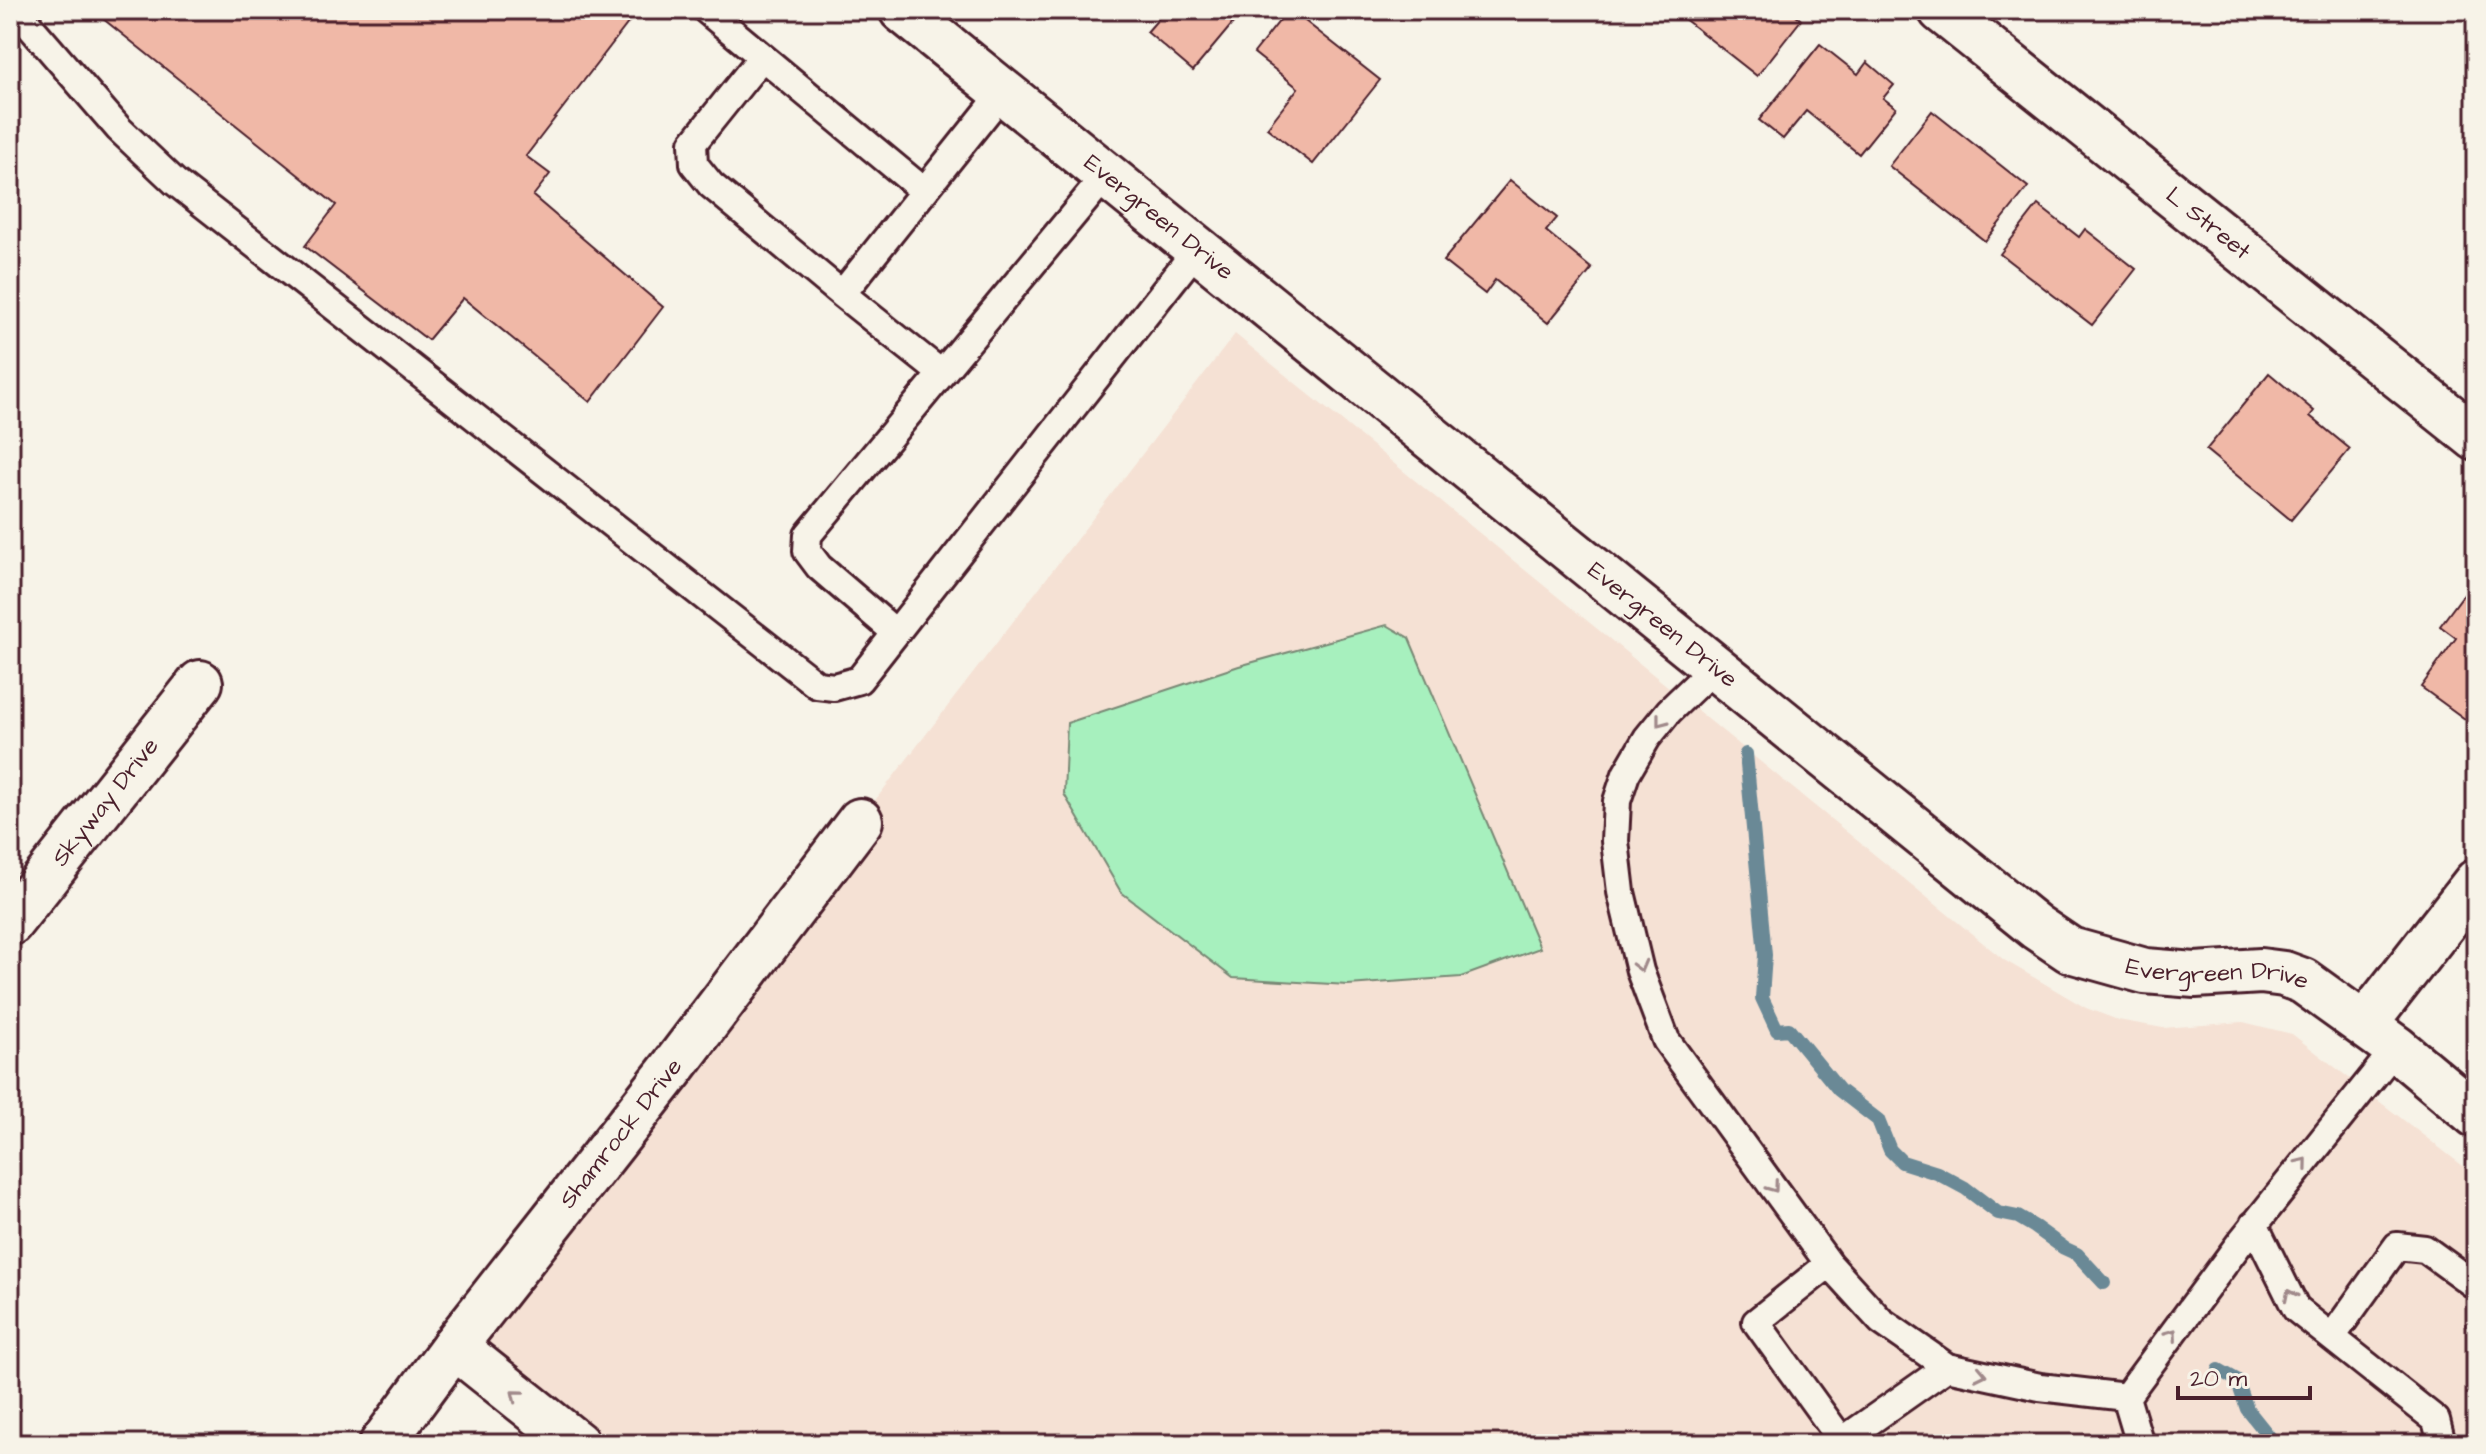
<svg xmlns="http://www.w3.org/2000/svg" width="2486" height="1454" font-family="'Architects Daughter',sans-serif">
<rect width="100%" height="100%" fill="#f7f3e8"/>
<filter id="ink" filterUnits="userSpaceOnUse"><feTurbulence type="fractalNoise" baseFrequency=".0125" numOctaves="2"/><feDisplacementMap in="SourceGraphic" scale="16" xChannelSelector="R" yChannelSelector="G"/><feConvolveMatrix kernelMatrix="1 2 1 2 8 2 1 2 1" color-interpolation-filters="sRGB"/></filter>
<g filter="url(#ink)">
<path fill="#f5e1d4" d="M1235 334 2004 960 2086 1008 2118 1020 2163 1028 2243 1022 2292 1034 2476 1176V1444H578L454 1346Z"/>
<path fill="#a7f0be" stroke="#788874" stroke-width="2" d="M1387 625 1409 638 1540 948 1461 977 1348 985 1233 978 1121 892 1064 794 1067 723 1239 666Z"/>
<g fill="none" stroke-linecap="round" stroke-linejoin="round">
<path stroke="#6a8996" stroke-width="14" d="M1746 754 1765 955 1762 998 1777 1030 1789 1029 1839 1090 1878 1120 1890 1150 1902 1162 1937 1173 1965 1188 1998 1213 2018 1217 2035 1227 2064 1248 2077 1254 2104 1283
M2219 1370 2237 1380 2247 1409 2275 1444"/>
</g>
<path fill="#f0b8a7" stroke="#4a1f2b" stroke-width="2" d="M92 10H638L526 156 550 174 533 196 663 307 590 402 463 298 428 340 305 246 336 205Z
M1166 10H1244L1193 71 1147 32Z
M1288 10H1291L1380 80 1313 164 1267 128 1298 88 1254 53Z
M1673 10H1789L1801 20 1757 76Z
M1820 44 1858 74 1867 62 1894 85 1883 98 1896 108 1859 154 1806 111 1783 139 1759 120Z
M1932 111 2028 187 1985 241 1889 166Z
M1510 180 1557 218 1546 231 1592 269 1548 323 1495 280 1485 294 1443 261Z
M2038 205 2079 237 2085 229 2136 269 2092 325 2000 254Z
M2269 373 2314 411 2310 416 2350 449 2291 520 2206 450Z
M2472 583 2476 586V727L2421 687 2456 638 2440 626Z"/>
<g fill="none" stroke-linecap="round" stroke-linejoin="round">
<g stroke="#4a1f2b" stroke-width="32">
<path id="service" d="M16 10 119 129 175 182 817 685 834 687 859 680 1198 248
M706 10 924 191
M762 57 693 143 694 164 711 185 842 294
M941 373 842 294 1004 91
M896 633 819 567 807 551 808 535 1107 174
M1716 666 1669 711 1647 738 1626 774 1617 801 1615 841 1621 892 1640 971 1666 1040 1829 1264 1881 1321 1947 1367 2040 1387 2126 1397
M2254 1224 2296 1309 2436 1420 2442 1444
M1829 1264 1756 1322 1842 1441 1947 1367
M2332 1337 2397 1246 2425 1249 2476 1286
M2126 1397 2239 1244 2396 1048
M2126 1397 2140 1444"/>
</g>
<g stroke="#4a1f2b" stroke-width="50">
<g id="minor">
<path id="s1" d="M1941 10 2476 438"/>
<path id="s2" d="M10 923 200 683"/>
<path d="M2365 1024 2476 882"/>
<path d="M454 1346 577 1444"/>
<path id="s3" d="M382 1444 454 1346 671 1070 860 821"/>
</g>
</g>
<g stroke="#4a1f2b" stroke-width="50">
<g id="tertiary">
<path id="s4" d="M902 10 2036 927 2070 950 2145 971 2195 975 2261 971 2284 974 2303 981 2396 1048 2476 1115"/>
</g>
</g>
<use href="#service" stroke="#f7f3e8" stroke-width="26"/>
<use href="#minor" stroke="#f7f3e8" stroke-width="44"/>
<use href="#tertiary" stroke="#f7f3e8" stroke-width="44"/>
</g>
<defs><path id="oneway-chevron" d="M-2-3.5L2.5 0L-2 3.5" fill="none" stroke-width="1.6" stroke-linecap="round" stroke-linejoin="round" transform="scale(2)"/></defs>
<g stroke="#a0898a">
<use href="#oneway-chevron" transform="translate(1661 721) rotate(128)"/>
<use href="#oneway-chevron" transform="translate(1640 966) rotate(75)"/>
<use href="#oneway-chevron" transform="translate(2303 1163) rotate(-51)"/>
<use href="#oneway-chevron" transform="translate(1773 1187) rotate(54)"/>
<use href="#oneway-chevron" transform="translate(2290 1295) rotate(-116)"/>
<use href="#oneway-chevron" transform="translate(2172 1334) rotate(-54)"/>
<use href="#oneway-chevron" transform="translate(1981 1374) rotate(12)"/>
<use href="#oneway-chevron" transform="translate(516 1395) rotate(-141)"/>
</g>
</g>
<g text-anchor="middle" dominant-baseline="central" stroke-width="8" stroke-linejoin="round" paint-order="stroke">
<g font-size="24" fill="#4a1f2b" stroke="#f7f3e8">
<text stroke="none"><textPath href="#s4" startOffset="330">Evergreen Drive</textPath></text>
<text stroke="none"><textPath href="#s1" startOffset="342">L Street</textPath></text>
<text stroke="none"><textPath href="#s4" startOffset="978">Evergreen Drive</textPath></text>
<text stroke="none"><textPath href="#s2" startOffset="154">Skyway Drive</textPath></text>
<text stroke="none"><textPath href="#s4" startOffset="1650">Evergreen Drive</textPath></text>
<text stroke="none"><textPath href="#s3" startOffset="392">Shamrock Drive</textPath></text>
</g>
</g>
<rect width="2486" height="1454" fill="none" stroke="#f7f3e8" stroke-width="40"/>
<rect x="20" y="20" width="2446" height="1414" fill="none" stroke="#4a1f2b" stroke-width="3" filter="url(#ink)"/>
<path d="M2178 1386v12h132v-12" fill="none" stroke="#4a1f2b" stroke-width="4"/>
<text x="2190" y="1386" font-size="24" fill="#4a1f2b" stroke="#f7f3e8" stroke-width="6" paint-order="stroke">20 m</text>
</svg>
